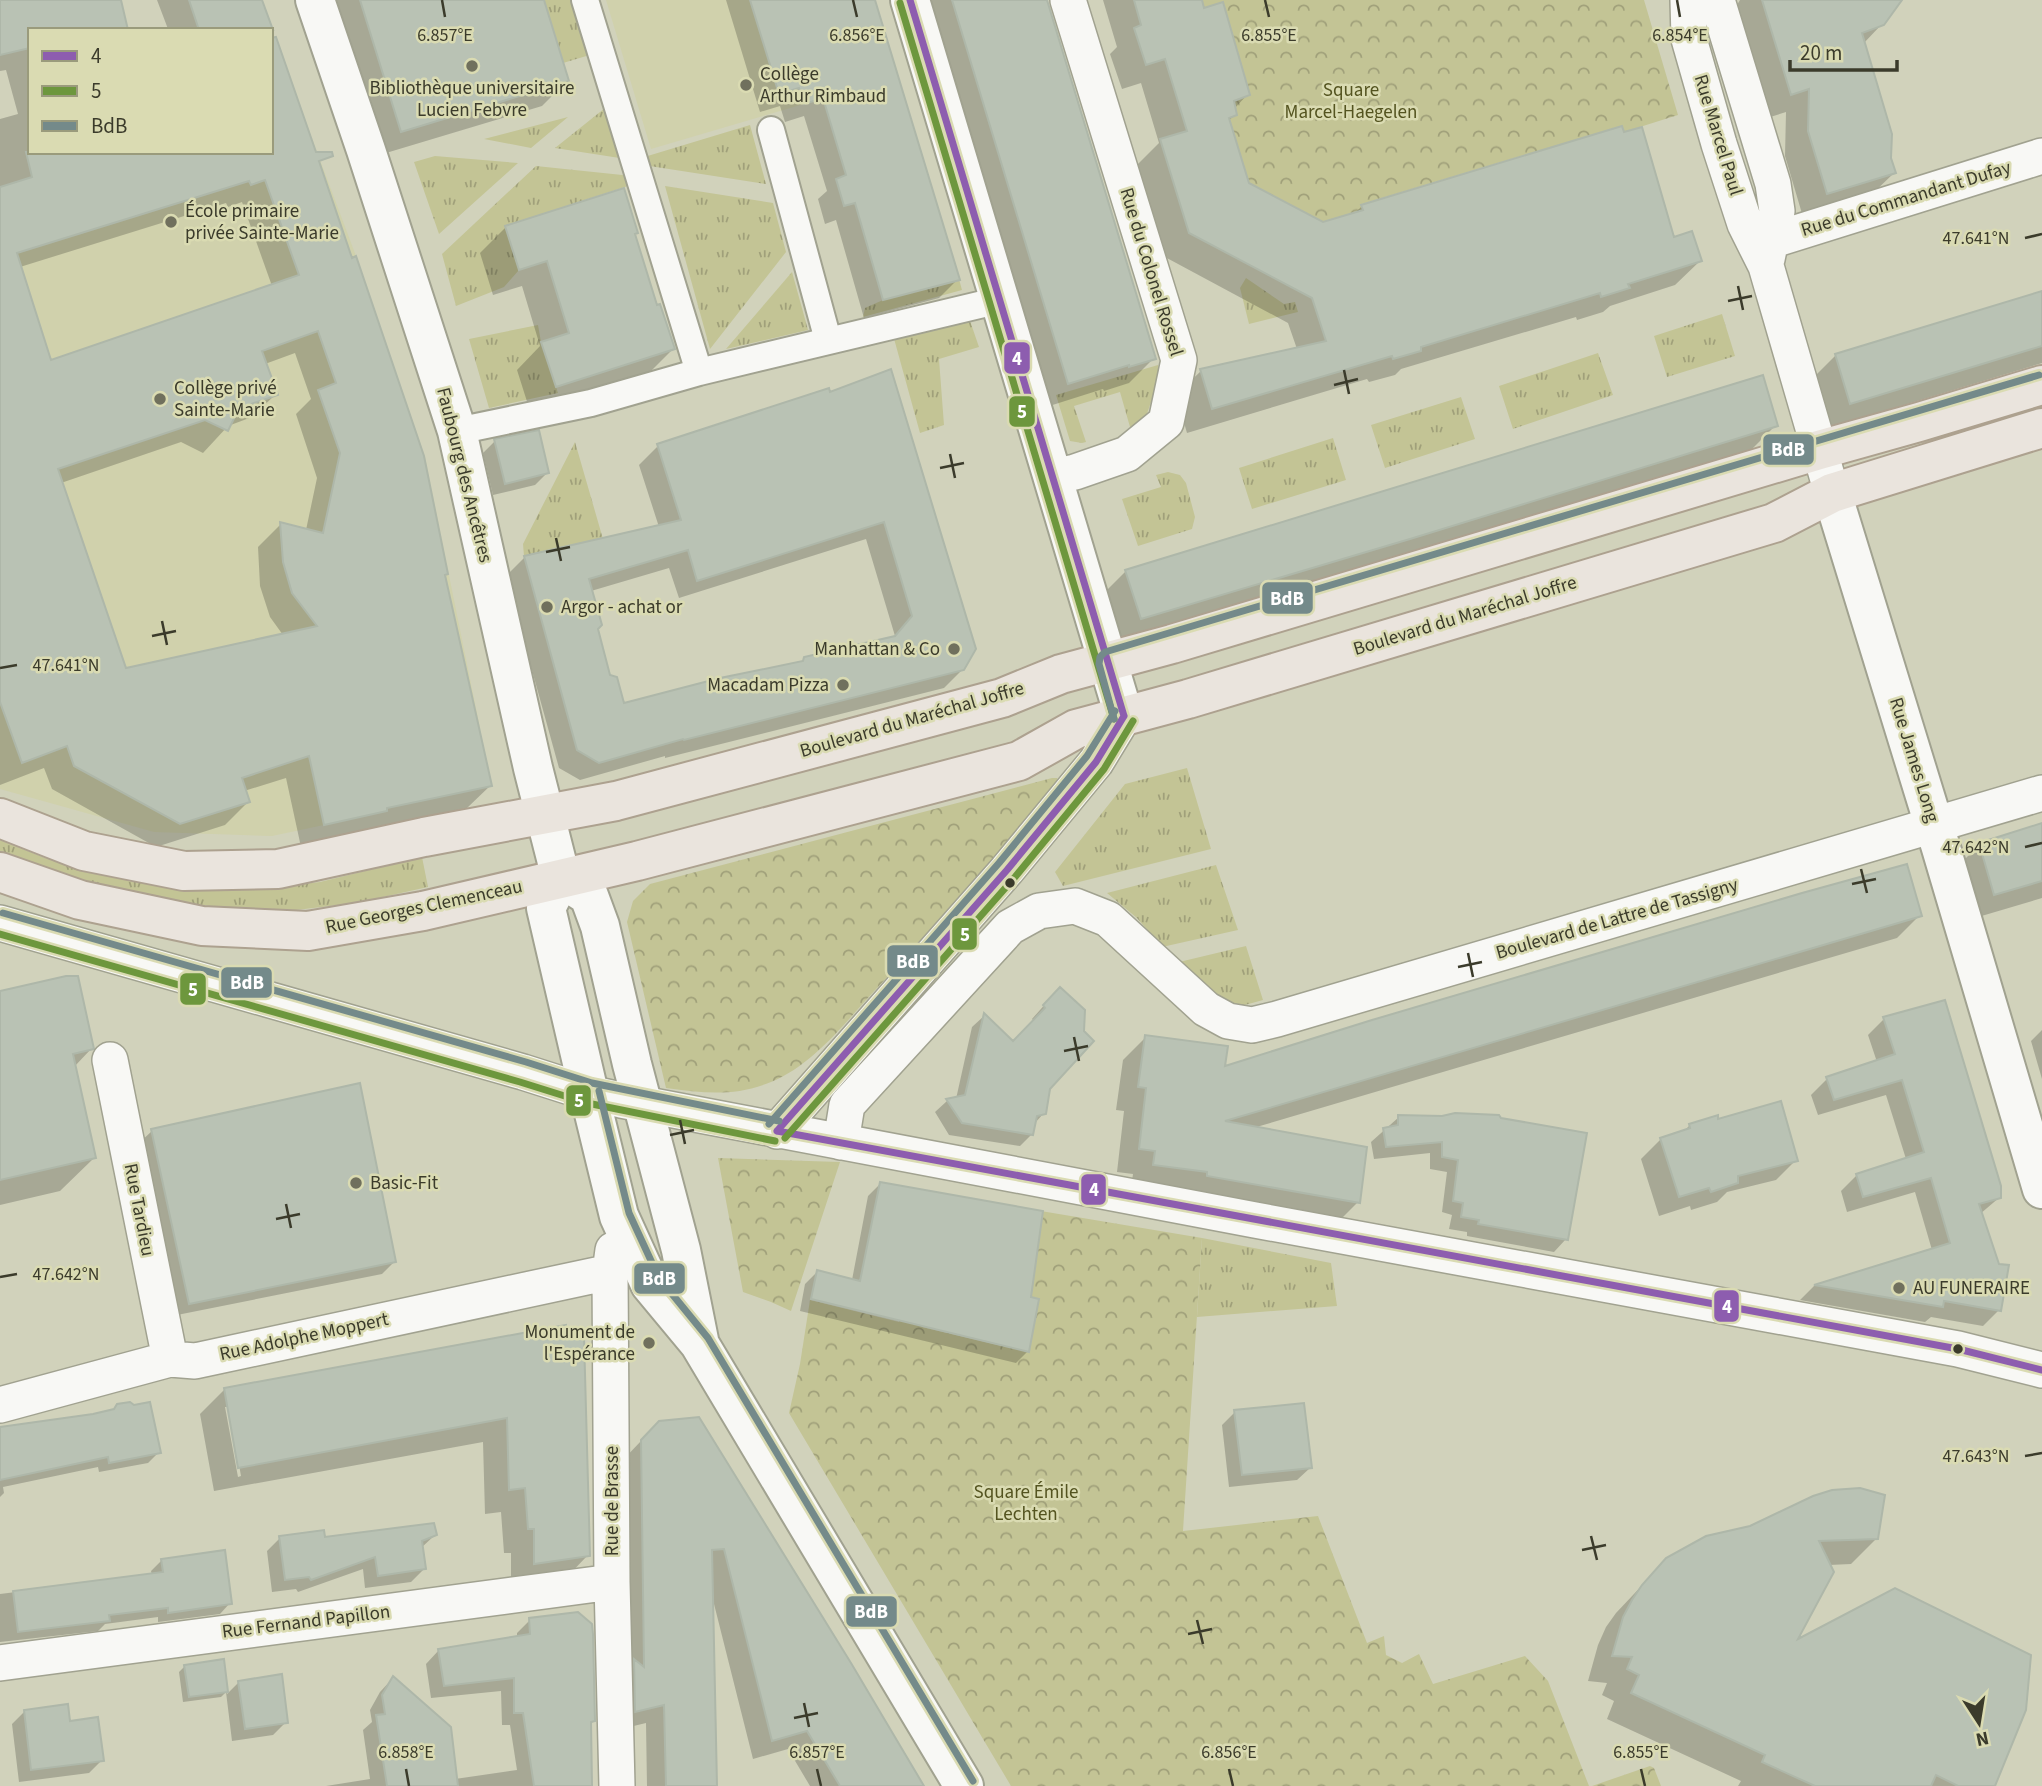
<svg xmlns="http://www.w3.org/2000/svg" width="2042" height="1786" font-family="'Source Sans 3',sans-serif">
<defs>
<pattern id="grass-tufts" width="24" height="20" patternUnits="userSpaceOnUse" patternTransform="scale(1.75)"><rect width="24" height="20" fill="#c3c495"/><path d="M3 7l-1-3M5 7V3M7 7l1-3M15 17l-1-3M17 17v-4M19 17l1-3" fill="none" stroke="#a0a07a"/></pattern>
<pattern id="park-crowns" width="20" height="18" patternUnits="userSpaceOnUse" patternTransform="scale(1.75)"><rect width="20" height="18" fill="#c3c495"/><path d="M2 6a3 3 0 1 1 6 0M12 15a3 3 0 1 1 6 0" fill="none" stroke="#a0a07a"/></pattern>
</defs>
<rect width="100%" height="100%" fill="#d1d2bb"/>
<path fill="#d0d1ac" d="M606 0H875L898 73 804 104 651 149Z
M296 96 356 256 425 457 480 728 418 751 315 781 324 825 272 836 154 832 0 789V188L271 152Z"/>
<path fill="url(#grass-tufts)" d="M544 0H577L593 54 563 63Z
M610 104 626 159 555 148Z
M568 117 531 148 484 139Z
M750 125 766 184 643 165 641 158Z
M435 156 518 163 439 234 414 162Z
M536 166 632 176 634 184 505 226 519 270 504 287 456 306 442 254Z
M665 186 773 203 786 252 710 349Z
M792 272 808 330 726 349Z
M1246 278 1284 304 1295 302 1298 312 1249 324 1240 288Z
M959 279 962 290 863 317 865 308 883 300Z
M1722 314 1735 356 1667 377 1654 336Z
M968 315 979 347 939 359 944 425 920 433 893 335Z
M538 325 541 342 558 393 489 408 469 339Z
M1598 353 1613 395 1513 429 1499 386Z
M1158 365 1163 381C1159 388 1154 395 1151 402 1146 416 1146 423 1130 427L1120 392 1074 406 1086 442 1082 443 1070 441 1056 395Z
M1461 397 1475 439 1385 468 1371 425Z
M1333 438 1346 480 1252 509 1239 468Z
M575 442 603 539 524 556 523 544Z
M1168 472 1180 475 1186 483 1195 517 1192 529 1138 546 1122 499 1161 487 1156 475Z
M1187 768 1211 849 1063 886 1055 872 1125 784Z
M0 840 45 858 108 876 175 889 254 890 320 882 422 857 428 887 356 903 296 910 238 909 171 902 69 882 0 855Z
M1216 865 1238 930 1162 947 1137 918 1107 893Z
M1246 946 1263 1000 1234 1008 1175 963Z
M1202 1238 1331 1263 1337 1306 1197 1317Z"/>
<path fill="url(#park-crowns)" d="M1202 0H1644L1678 115 1624 132 1621 126 1362 204 1363 210 1323 222 1249 183 1229 118 1234 101 1250 94 1223 2 1204 8Z
M1052 778H1057L1061 785C1000 853 941 921 878 987 846 1021 815 1064 771 1082 734 1097 704 1093 666 1088L627 922 633 901 650 884Z
M718 1158 840 1162 791 1311 771 1302 743 1292Z
M1029 1209 1202 1238 1183 1531 1318 1516 1367 1643 1384 1636 1386 1655 1402 1663 1419 1654 1433 1684 1525 1656 1548 1681 1589 1786H1011L789 1413 800 1364 810 1300 899 1322V1320L921 1325 922 1327 1002 1346 1021 1250 1037 1253 1043 1213Z
M1650 1766 1654 1768 1661 1786H1592Z"/>
<path fill="#0003" fill-rule="evenodd" d="M0 0H119L30 30V152H271V33L351 260 444 576 491 785 467 808 366 830 301 847 286 778 244 791 248 802 225 825 156 847 52 789 44 768 0 785V119L18 114 6 70 0 71ZM242 202 272 286 50 362 20 267 226 203 228 207ZM295 353 311 399 296 414 317 478 306 530 281 524 258 547 260 586 270 617 283 635 125 670 61 483 181 442 203 453 228 426 252 417 276 394 265 364Z
M157 0H260L270 30H164L168 29Z
M328 0H542L567 81 542 106 376 156Z
M726 0H872L958 279 939 298 864 318 836 220 825 224 818 199 827 191 804 116 785 122 780 106 760 112Z
M919 0H1046L1154 358 1129 383 1104 391 1103 389 1043 408Z
M1103 0H1200L1248 94 1234 109 1235 115 1228 121 1248 184 1323 224 1353 215 1362 206 1673 239 1700 261 1675 285 1610 306 1603 312 1577 320 1576 317 1401 369 1395 375 1369 382 1367 379 1187 433 1176 395 1201 371 1297 349 1288 323 1165 257 1137 165 1159 143 1141 83 1122 89 1110 54 1117 47Z
M1740 0H1897L1882 24 1863 44 1894 173 1869 197 1803 217 1785 156 1786 112 1767 118 1734 10Z
M506 227 633 235 656 307 673 349 647 375 530 411 517 370 540 346 522 286 493 295 480 253Z
M2042 293V363L1825 429 1810 381 1836 355Z
M827 390 963 669 944 688 665 758V756L580 780 559 768 506 576 525 557 659 527 639 465 658 446ZM866 539 895 636 893 638 804 659 800 663 623 705 609 676 596 630 591 591 669 568 679 598Z
M1776 425 1750 451 1115 644 1100 597 1126 571Z
M495 441 547 473 535 485 493 495 483 453Z
M2042 825V898L1968 920 1954 870 1980 844Z
M1920 915 1897 938 1253 1128 1358 1202 1335 1225 1131 1188 1133 1174 1117 1172 1124 1111 1116 1110 1123 1060 1146 1037 1223 1068Z
M0 993 92 1048 74 1067 94 1158 60 1191 0 1205Z
M1048 1001V1088L1044 1113 1034 1124 1032 1134 1020 1146 949 1135 935 1112 947 1101 956 1099 972 1027 984 1016 1013 1043 1034 1021 1032 1019Z
M1884 1019 2000 1197 1980 1214 1999 1310 1983 1326 1931 1317 1925 1322 1800 1300 1814 1286 1932 1250 1915 1192 1847 1212 1841 1191 1857 1175 1906 1159 1886 1095 1818 1115 1811 1095 1827 1079 1877 1062 1868 1035Z
M2042 1030V1079L2031 1041Z
M1399 1117 1442 1118 1566 1239 1554 1252 1467 1236V1232L1449 1229 1452 1215 1442 1212 1447 1172 1430 1169V1153L1374 1159 1371 1142Z
M1717 1121 1796 1160 1776 1180 1727 1192 1717 1202 1691 1210 1690 1206 1659 1216 1641 1159 1661 1139 1683 1132 1690 1125Z
M152 1131 395 1261 382 1274 177 1315 139 1143Z
M880 1184 1029 1299 1028 1351 1016 1363 800 1311 805 1284 817 1272 852 1280 868 1196Z
M565 1327 588 1555 564 1580 511 1588V1553H504L501 1512 485 1514 483 1442 214 1491 200 1414 224 1390ZM225 1407H229L241 1476 238 1477Z
M1235 1412 1310 1468 1297 1480 1229 1487 1222 1425Z
M659 1422 922 1786H810L788 1749 753 1759 713 1600 715 1786H647L646 1723 617 1730 622 1461Z
M0 1449 159 1452 148 1463 99 1472 98 1467 3 1487 4 1493 0 1497Z
M435 1535 421 1548 424 1569 411 1582 365 1588 363 1569 298 1592 296 1589 272 1592 267 1551 280 1538 323 1539Z
M1707 1538H1877L1851 1564 1829 1565 1794 1644 1993 1786H1738L1741 1781 1607 1719 1614 1701 1602 1695 1607 1683 1588 1681 1598 1645 1606 1627 1616 1613 1667 1559Z
M162 1560 230 1603 220 1614 158 1622V1617L105 1624 98 1631 0 1642V1594L152 1575 151 1571Z
M530 1620 594 1721 589 1725 590 1786H326L370 1779 363 1730 372 1722 370 1710 380 1692 393 1678 455 1779 517 1770 510 1725H502L501 1691 431 1698 426 1664 439 1650 517 1638V1633Z
M222 1661 227 1694 239 1682 286 1722 273 1735 232 1741 226 1692 221 1697 183 1702 179 1672 185 1666Z
M25 1711 102 1760 89 1773 19 1782 12 1724Z"/>
<path fill="#b9c2b4" stroke="#aeb7a9" stroke-width="2" fill-rule="evenodd" d="M0 0H121L128 30H30V48L0 55Z
M189 0H262L273 30H199Z
M360 0H544L569 81 401 132Z
M750 0H875L960 280 883 300 855 203 844 206 836 179 846 175 823 98 804 104 799 88 779 94Z
M952 0H1047L1156 359 1129 367V365L1068 384Z
M1134 0H1202L1204 8 1223 2 1250 95 1234 101 1237 115 1229 118 1249 183 1323 222 1363 210 1361 205 1622 126 1624 132 1642 127 1674 237 1692 231 1702 261 1628 284 1630 288 1601 297 1600 293 1421 347V351L1393 359 1392 356 1212 409 1200 369 1326 341 1312 298 1189 233 1160 139 1187 131 1165 59 1146 65 1134 28 1141 25Z
M1762 0H1902L1884 25 1862 33 1892 134 1891 158 1896 173 1827 194 1808 131 1809 89 1791 95Z
M276 37 316 152H332L333 156 319 161 352 258 356 256 424 456 448 574 445 575 492 786 387 808V811L324 825 309 756 242 778 250 802 180 824 74 766 67 746 22 763 0 702V187L32 177 26 152H271V38ZM265 180 299 275 51 360 17 253 249 181 251 185ZM318 331 336 383 318 390 340 453 323 533 280 522 283 562 292 593 317 626 126 668 58 469 205 420 228 431 239 408 278 395 262 351Z
M624 188 638 233 635 234 657 305 660 304 675 349 556 387 541 342 569 333 547 261 519 270 505 226Z
M2042 291V346L1850 404 1835 354Z
M891 369 976 649 964 670 684 740 683 739 599 763 577 750 524 556 681 520 657 444 829 388 830 392ZM884 522 912 616 895 636 804 657 803 661 720 678 624 703 617 677 610 675 598 629 602 625 589 579 688 550 697 581Z
M1763 375 1778 426 1410 539 1141 619 1125 570Z
M539 430 549 473 505 484 494 439Z
M2042 823V881L1994 895 1979 843Z
M1907 864 1922 916 1225 1121 1367 1147 1360 1203 1207 1176V1172L1153 1165 1155 1151 1139 1149 1146 1088 1138 1087 1145 1035 1228 1046 1225 1066 1372 1020 1802 893Z
M66 976H78L94 1049 73 1054 96 1158 0 1180V991Z
M1060 987 1085 1010 1084 1031 1094 1041 1050 1089 1046 1114 1037 1116 1033 1135 962 1123 946 1099 965 1095 984 1013 1013 1041 1045 1008 1043 1005Z
M1945 1000 2001 1186V1198L1979 1204 1999 1264 2009 1265 2001 1311 1944 1301 1943 1307 1814 1285 1950 1243 1931 1178 1863 1197 1856 1174 1924 1152 1902 1080 1834 1100 1826 1077 1895 1054 1883 1017Z
M360 1083 396 1262 189 1304 151 1129Z
M1781 1101 1798 1161 1738 1176V1183L1711 1192 1709 1188 1679 1197 1660 1138 1690 1128 1689 1124 1718 1115V1119Z
M1455 1113 1499 1115 1501 1118 1587 1133 1568 1240 1478 1224 1479 1220 1461 1217 1463 1203 1453 1201 1458 1160 1442 1157V1142L1386 1147 1383 1128 1398 1125V1115L1442 1116Z
M880 1182 1043 1211 1031 1297 1039 1299 1029 1352 811 1299 817 1270 860 1281Z
M566 1325 567 1339 584 1337 590 1556 534 1564V1529H528L525 1488 509 1490 507 1418 238 1468 224 1388Z
M130 1402 134 1405 150 1402 161 1453 109 1463 108 1457 0 1480V1427L93 1414 114 1409 117 1404Z
M1304 1403 1312 1468 1242 1475 1234 1410Z
M699 1417 851 1663 924 1786H840L807 1731 772 1741 724 1549 712 1550 717 1786H666L664 1705 635 1712 634 1659 644 1667 641 1440 659 1421Z
M1860 1488 1885 1495 1878 1539 1819 1541 1834 1572 1798 1639 1895 1588 2031 1655 2026 1710 1995 1786H1958L1936 1775 1931 1786H1815L1762 1762 1765 1755 1631 1693 1639 1675 1627 1669 1632 1657 1612 1656 1623 1617 1632 1600 1642 1585 1666 1558 1706 1536 1750 1526 1813 1496 1832 1490Z
M434 1523 437 1535 422 1541 426 1569 378 1576 375 1557 311 1580 309 1577 285 1580 279 1536 324 1530 325 1537Z
M225 1550 232 1604 168 1613V1608L109 1615 110 1621 18 1632 13 1591 163 1572 161 1559Z
M578 1612 592 1624 593 1634 595 1721 591 1722 592 1786H534L523 1713H514V1678L444 1686 438 1649 530 1634 529 1618Z
M224 1659 228 1692 189 1697 184 1665Z
M282 1674 288 1723 245 1729 238 1681Z
M393 1676 451 1727 458 1786H387L376 1715 385 1714 382 1695Z
M68 1704 70 1721 98 1717 104 1761 31 1770 24 1710Z"/>
<g fill="none" stroke-linecap="round" stroke-linejoin="round">
<g stroke="#a1a290" stroke-width="30">
<path id="pedestrian" d="M585 0 699 372
M771 130 828 340
M457 431 591 403 699 372 1000 300"/>
</g>
<g stroke="#a1a290" stroke-width="38">
<path id="minor" d="M1688 0 1689 39 1719 144 1745 224 1766 266 1832 493
M1717 0 1773 184 1777 211 1767 259
M1770 241 2042 156
M1053 477 1075 472 1127 454 1166 422 1179 360 1068 0
M0 923 523 1072 589 1093 621 1100 1255 1220 1958 1349 2042 1370
M110 1060 170 1359
M777 1131 1007 870 1096 762 1124 716
M841 1142 847 1105 1010 927 1039 911 1075 906 1108 919 1206 1009 1228 1021 1252 1025 1277 1019 2042 793
M613 1250 610 1272 612 1582 617 1786
M0 1405 170 1359 195 1361 610 1272
M0 1663 612 1582"/>
</g>
<g stroke="#a1a290" stroke-width="42">
<path id="tertiary" d="M910 0 1124 716"/>
</g>
<g stroke="#a1a290" stroke-width="42">
<path id="secondary" d="M315 0 366 150 457 431 533 768 561 878 546 908 589 1093 619 1216 650 1284 699 1343 964 1786
M1832 493 1941 848 2042 1189
M561 878 589 896 600 926 632 1064 681 1250 699 1340"/>
</g>
<g stroke="#ada18f" stroke-width="42">
<path id="primary" d="M0 818 84 851 184 871 278 869 424 837 616 801 1002 698 1061 674 1172 644 1819 450 1919 422 2042 385
M0 872 80 900 202 926 308 931 423 911 637 861 1019 761 1076 729 1188 699 1774 523 1832 493 2042 428"/>
</g>
<use href="#pedestrian" stroke="#f8f8f5" stroke-width="26"/>
<use href="#minor" stroke="#f8f8f5" stroke-width="35"/>
<use href="#tertiary" stroke="#f8f8f5" stroke-width="38"/>
<use href="#secondary" stroke="#f8f8f5" stroke-width="38"/>
<use href="#primary" stroke="#eae4dd" stroke-width="38"/>
<g stroke="#dadbb2" stroke-width="12">
<path id="bus-1" d="M910 0 1124 716
M777 1131 1958 1349 2042 1370
M777 1131 1007 870 1096 762 1124 716"/>
</g>
<g stroke="#dadbb2" stroke-width="12">
<path id="bus-2" d="M900 3 1114 719
M0 934 520 1082 587 1103 775 1141
M785 1138 1015 877 1104 769 1133 721"/>
</g>
<g stroke="#dadbb2" stroke-width="12">
<path id="bus-3" d="M1114 719 1099 664 1100 657 1105 652 2039 375
M3 913 526 1062 592 1083 779 1121
M599 1091 629 1213 659 1278 708 1338 973 1781
M769 1124 999 863 1087 756 1115 711"/>
</g>
<use href="#bus-1" stroke="#8d5daf" stroke-width="7"/>
<use href="#bus-2" stroke="#6d973d" stroke-width="7"/>
<use href="#bus-3" stroke="#748a8a" stroke-width="7"/>
</g>
<path fill="none" stroke="#3b3b2b" stroke-width="2.5" d="M442 0 445 17M853 0 857 17M1265 0 1269 17M1677 0 1680 17M2025 238 2042 234M1738 286 1743 310M1728 301 1752 296M1344 370 1349 394M1334 385 1358 379M950 454 955 478M940 468 964 463M556 538 561 561M546 552 570 547M162 621 167 645M152 636 176 631M0 668 17 665M2025 847 2042 843M1861 869 1867 893M1852 884 1876 879M1468 953 1473 977M1458 967 1482 962M1074 1037 1079 1061M1064 1051 1088 1046M680 1120 685 1144M670 1135 694 1130M286 1204 291 1228M276 1219 300 1214M0 1277 17 1274M2025 1456 2042 1453M1591 1536 1597 1560M1582 1550 1606 1545M1197 1620 1203 1644M1188 1634 1212 1629M804 1703 809 1727M794 1718 818 1713M406 1769 409 1786M817 1769 821 1786M1229 1769 1233 1786M1641 1769 1645 1786"/>
<g fill="#70705d" stroke="#dadbb2" stroke-width="2.5">
<circle cx="472" cy="66" r="7"/>
<circle cx="746" cy="85" r="7"/>
<circle cx="171" cy="222" r="7"/>
<circle cx="160" cy="399" r="7"/>
<circle cx="547" cy="607" r="7"/>
<circle cx="954" cy="649" r="7"/>
<circle cx="843" cy="685" r="7"/>
<circle cx="356" cy="1183" r="7"/>
<circle cx="1899" cy="1288" r="7"/>
<circle cx="649" cy="1343" r="7"/>
</g>
<g fill="#3b3b2b" stroke="#dadbb2" stroke-width="2.5">
<circle cx="1010" cy="883" r="6"/>
<circle cx="1958" cy="1349" r="6"/>
</g>
<g text-anchor="middle" dominant-baseline="central" stroke-width="5" stroke-linejoin="round" paint-order="stroke">
<g font-size="19" fill="#3b3b2b" stroke="#dadbb2" text-anchor="start">
<text x="760" y="74">Collège<tspan x="760" dy="22">Arthur Rimbaud</tspan></text>
<text x="472" y="88" text-anchor="middle">Bibliothèque universitaire<tspan x="472" dy="22">Lucien Febvre</tspan></text>
<text x="185" y="211">École primaire<tspan x="185" dy="22">privée Sainte-Marie</tspan></text>
<text x="174" y="388">Collège privé<tspan x="174" dy="22">Sainte-Marie</tspan></text>
<text x="561" y="607">Argor - achat or</text>
<text x="940" y="649" text-anchor="end">Manhattan &amp; Co</text>
<text x="829" y="685" text-anchor="end">Macadam Pizza</text>
<text x="370" y="1183">Basic-Fit</text>
<text x="1913" y="1288">AU FUNERAIRE</text>
<text x="635" y="1332" text-anchor="end">Monument de<tspan x="635" dy="22">l'Espérance</tspan></text>
</g>
<g font-size="19" fill="#545420" stroke="#dadbb2">
<text x="1351" y="90">Square<tspan x="1351" dy="22">Marcel-Haegelen</tspan></text>
<text x="1026" y="1492">Square Émile<tspan x="1026" dy="22">Lechten</tspan></text>
</g>
<g font-size="19" fill="#3b3b2b" stroke="#dadbb2">
<text transform="translate(1718 135) rotate(73)">Rue Marcel Paul</text>
<text transform="translate(1906 199) rotate(-17)">Rue du Commandant Dufay</text>
<text transform="translate(1151 272) rotate(73)">Rue du Colonel Rossel</text>
<text transform="translate(464 475) rotate(76)">Faubourg des Ancêtres</text>
<text transform="translate(1465 616) rotate(-17)">Boulevard du Maréchal Joffre</text>
<text transform="translate(912 720) rotate(-16)">Boulevard du Maréchal Joffre</text>
<text transform="translate(1914 760) rotate(73)">Rue James Long</text>
<text transform="translate(424 907) rotate(-12)">Rue Georges Clemenceau</text>
<text transform="translate(1617 919) rotate(-16)">Boulevard de Lattre de Tassigny</text>
<text transform="translate(139 1210) rotate(79)">Rue Tardieu</text>
<text transform="translate(304 1337) rotate(-12)">Rue Adolphe Moppert</text>
<text transform="translate(612 1501) rotate(-90)">Rue de Brasse</text>
<text transform="translate(306 1622) rotate(-7)">Rue Fernand Papillon</text>
</g>
</g>
<g font-size="18" text-anchor="middle" fill="#3b3b2b" stroke="#dadbb2" stroke-width="5" stroke-linejoin="round" paint-order="stroke">
<text x="445" y="41">6.857°E</text>
<text x="857" y="41">6.856°E</text>
<text x="1269" y="41">6.855°E</text>
<text x="1680" y="41">6.854°E</text>
<text x="1976" y="244">47.641°N</text>
<text x="66" y="671">47.641°N</text>
<text x="1976" y="853">47.642°N</text>
<text x="66" y="1280">47.642°N</text>
<text x="1976" y="1462">47.643°N</text>
<text x="406" y="1758">6.858°E</text>
<text x="817" y="1758">6.857°E</text>
<text x="1229" y="1758">6.856°E</text>
<text x="1641" y="1758">6.855°E</text>
</g>
<g stroke="#dadbb2" stroke-width="2.5">
<rect x="1003" y="341" width="28" height="34" rx="7" fill="#8d5daf"/>
<rect x="1008" y="395" width="28" height="33" rx="7" fill="#6d973d"/>
<rect x="1762" y="433" width="53" height="33" rx="7" fill="#748a8a"/>
<rect x="1261" y="581" width="53" height="34" rx="7" fill="#748a8a"/>
<rect x="951" y="917" width="27" height="34" rx="7" fill="#6d973d"/>
<rect x="886" y="944" width="53" height="34" rx="7" fill="#748a8a"/>
<rect x="220" y="966" width="53" height="33" rx="7" fill="#748a8a"/>
<rect x="179" y="972" width="28" height="34" rx="7" fill="#6d973d"/>
<rect x="565" y="1084" width="27" height="33" rx="7" fill="#6d973d"/>
<rect x="1080" y="1173" width="27" height="33" rx="7" fill="#8d5daf"/>
<rect x="633" y="1262" width="53" height="33" rx="7" fill="#748a8a"/>
<rect x="1713" y="1289" width="27" height="34" rx="7" fill="#8d5daf"/>
<rect x="845" y="1595" width="53" height="33" rx="7" fill="#748a8a"/>
</g>
<g font-size="19" text-anchor="middle" font-weight="bold" fill="#fff">
<text x="1017" y="365">4</text>
<text x="1022" y="418">5</text>
<text x="1788" y="456">BdB</text>
<text x="1287" y="605">BdB</text>
<text x="965" y="941">5</text>
<text x="913" y="968">BdB</text>
<text x="247" y="989">BdB</text>
<text x="193" y="996">5</text>
<text x="579" y="1107">5</text>
<text x="1094" y="1196">4</text>
<text x="659" y="1285">BdB</text>
<text x="1727" y="1313">4</text>
<text x="871" y="1618">BdB</text>
</g>
<rect x="28" y="28" width="245" height="126" fill="#dadbb2" stroke="#9a9b7c" stroke-width="2"/>
<rect x="42" y="51" width="35" height="10" fill="#8d5daf" stroke="#9a9b7c" stroke-width="2"/>
<text x="91" y="63" font-size="21" fill="#3b3b2b">4</text>
<rect x="42" y="86" width="35" height="10" fill="#6d973d" stroke="#9a9b7c" stroke-width="2"/>
<text x="91" y="98" font-size="21" fill="#3b3b2b">5</text>
<rect x="42" y="121" width="35" height="10" fill="#748a8a" stroke="#9a9b7c" stroke-width="2"/>
<text x="91" y="133" font-size="21" fill="#3b3b2b">BdB</text>
<g transform="translate(1979 1723) rotate(168)" stroke="#dadbb2" stroke-width="5" paint-order="stroke">
<path d="M0-5L12 26L0 18L-12 26Z" fill="#3b3b2b"/>
<text y="-10" font-size="19" font-weight="bold" text-anchor="middle" fill="#3b3b2b">N</text>
</g>
<path d="M1790 60v10h107v-10" fill="none" stroke="#3b3b2b" stroke-width="3.5"/>
<text x="1800" y="60" font-size="21" fill="#3b3b2b" stroke="#dadbb2" stroke-width="5" paint-order="stroke">20 m</text>
</svg>
